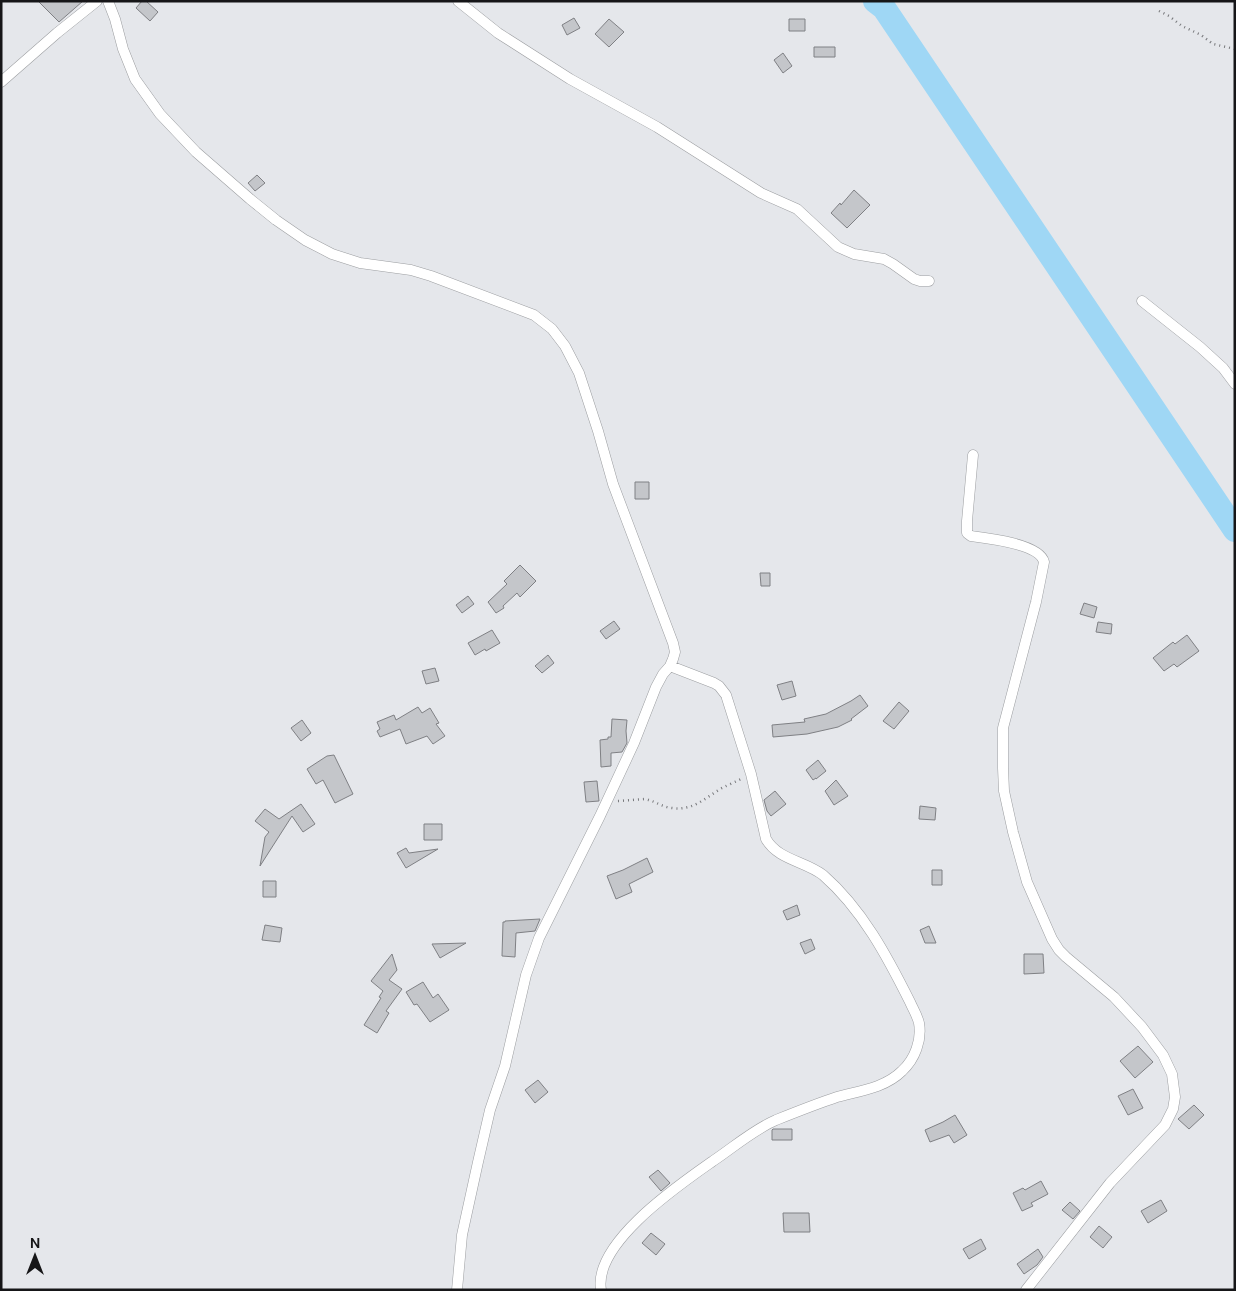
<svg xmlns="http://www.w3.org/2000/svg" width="1236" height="1291" font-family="'DM Sans',sans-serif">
<rect width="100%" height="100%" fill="#e5e7eb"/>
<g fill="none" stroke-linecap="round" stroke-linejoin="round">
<path stroke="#9fd7f5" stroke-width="24" d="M875 1 884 8 1235 530"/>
</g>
<path fill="#c4c6ca" stroke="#7f8084" d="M38 1H83L59 22Z
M142 1H146L158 12 150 21 136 8Z
M574 18 580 28 567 35 562 25Z
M609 19 624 32 609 47 595 34Z
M789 19H805V31H789Z
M814 47H835V57H814Z
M783 53 792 66 783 73 774 60Z
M257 175 265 183 255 191 248 183Z
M854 190 870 205 847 228 831 213 840 203 841 205Z
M635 482H649V499H635Z
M520 565 536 581 520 597 517 593 503 606 504 608 496 613 488 602 507 584 504 581Z
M760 573H770V586H761Z
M468 596 474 604 462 613 456 605Z
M1084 603 1097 607 1094 618 1080 614Z
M614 621 620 629 606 639 600 631Z
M1098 622 1112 624 1111 634 1096 632Z
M492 630 500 643 486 651 485 649 475 655 468 643Z
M1187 635 1199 651 1177 667 1174 664 1164 671 1153 658 1173 642 1175 644Z
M548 655 554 663 542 673 535 666Z
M435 668 439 681 426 684 422 671Z
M792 681 796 696 782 700 777 685Z
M860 695 868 706 851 719 852 720 838 727 807 734 773 737 772 725 805 722 804 719 826 714 851 701Z
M899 702 909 711 894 729 883 721Z
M418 707 422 713 430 708 439 723 436 724 445 736 433 744 427 736 406 744 400 729 380 737 377 731 380 729 377 722 394 715 396 720Z
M612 719 627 720 626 731 627 743 622 752 611 753V766L601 767 600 740 608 739V737H611Z
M302 720 311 733 301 741 291 728Z
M334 755 353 794 335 803 323 780 316 784 307 769 327 756Z
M818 760 826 771 816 779V778L813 780 806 770Z
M836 780 848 796 834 805 825 791Z
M597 781 599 801 586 802 584 782Z
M775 791 786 804 771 816 767 811 764 800Z
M301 804 315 824 303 832 292 816 260 866 265 837 269 832 255 821 265 809 279 819Z
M920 806 936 808 935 820 919 819Z
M424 824H442V840H424Z
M406 848 409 853 438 849 406 868 397 853Z
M647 858 653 872 629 884 632 892 616 899 607 876 623 870Z
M932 870H942V885H932Z
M263 881H276V897H263Z
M797 905 800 915 787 920 783 911Z
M540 919 535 931 516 933 515 957 502 956 503 922H505V921Z
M265 925 282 928 280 942 262 940Z
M929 926 936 943H925L920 930Z
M811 939 815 949 805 954 800 943Z
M466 943 440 958 432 944Z
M392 954 397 970 389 980 402 989 386 1011 389 1013 377 1033 364 1025 381 998 379 997 383 991 371 981Z
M1024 954H1043L1044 973 1024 974Z
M423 982 433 998 438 994 449 1010 430 1022 417 1004 414 1005 406 992Z
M1138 1046 1153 1062 1135 1078 1120 1061Z
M538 1080 548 1092 535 1103 525 1090Z
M1133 1089 1143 1108 1128 1115 1118 1096Z
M1194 1105 1204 1115 1189 1129 1178 1119Z
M955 1115 967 1135 954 1143 949 1135 930 1142 925 1130 943 1122Z
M773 1129H792V1140H772V1130Z
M658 1170 670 1183 661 1191 649 1177Z
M1041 1181 1048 1194 1031 1203 1033 1206 1022 1211 1013 1193 1023 1188 1025 1190Z
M1161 1200 1167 1211 1148 1223 1141 1211Z
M1070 1202 1080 1211 1073 1219 1062 1210Z
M783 1213H809L810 1232H784Z
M1099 1226 1112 1237 1103 1248 1090 1237Z
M651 1233 665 1244 656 1255 642 1243Z
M981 1239 986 1249 969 1259 963 1249Z
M1038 1249 1043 1257 1037 1265 1024 1274 1017 1264Z"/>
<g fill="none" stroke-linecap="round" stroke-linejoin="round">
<g stroke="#9c9ea1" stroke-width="11">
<path id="minor" d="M108 1 115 19 123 49 135 79 160 114 196 152 250 199 276 220 305 240 332 254 360 263 411 270 431 276 534 315 552 329 565 346 579 373 598 431 613 484 673 643 675 652 673 659 670 666 663 674 656 687 634 743 600 816 539 938 526 975 505 1066 490 1110 478 1162 462 1235 457 1290
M458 1 498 33 570 79 657 127 761 193 797 209 838 247 854 254 884 259 893 264 914 279 920 281H929
M1 82 57 33 97 1
M1142 301 1200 347 1223 368 1235 384
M973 455 967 521V533L971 536C987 538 1040 544 1044 562L1036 602 1003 728V768L1004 791 1013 832 1027 882 1052 939 1059 950 1066 957 1114 997 1142 1027 1163 1055 1172 1074 1175 1097 1173 1109 1165 1125 1110 1183 1026 1290
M601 1290C593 1243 679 1185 713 1161 734 1147 753 1130 776 1120 796 1112 816 1104 837 1097 859 1091 885 1088 902 1071 915 1059 922 1040 919 1023 917 1015 913 1009 910 1002 887 956 862 909 823 875 805 861 778 860 766 839L751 774 726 695 719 686 714 683 670 666"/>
</g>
<path stroke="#77787b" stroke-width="2.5" stroke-dasharray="1 4" stroke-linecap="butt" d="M1159 11 1169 16 1182 26 1201 35 1213 44 1235 49
M618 801 645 799C655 801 662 807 672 808 693 811 705 798 722 788 728 785 735 782 741 779"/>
<use href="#minor" stroke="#fff" stroke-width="10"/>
</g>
<rect width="1236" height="1291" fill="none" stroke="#161618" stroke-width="5"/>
<g transform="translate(35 1256)" stroke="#e5e7eb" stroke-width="4" paint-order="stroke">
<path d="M0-4L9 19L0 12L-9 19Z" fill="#161618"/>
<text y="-8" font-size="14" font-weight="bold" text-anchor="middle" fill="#161618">N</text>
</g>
</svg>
